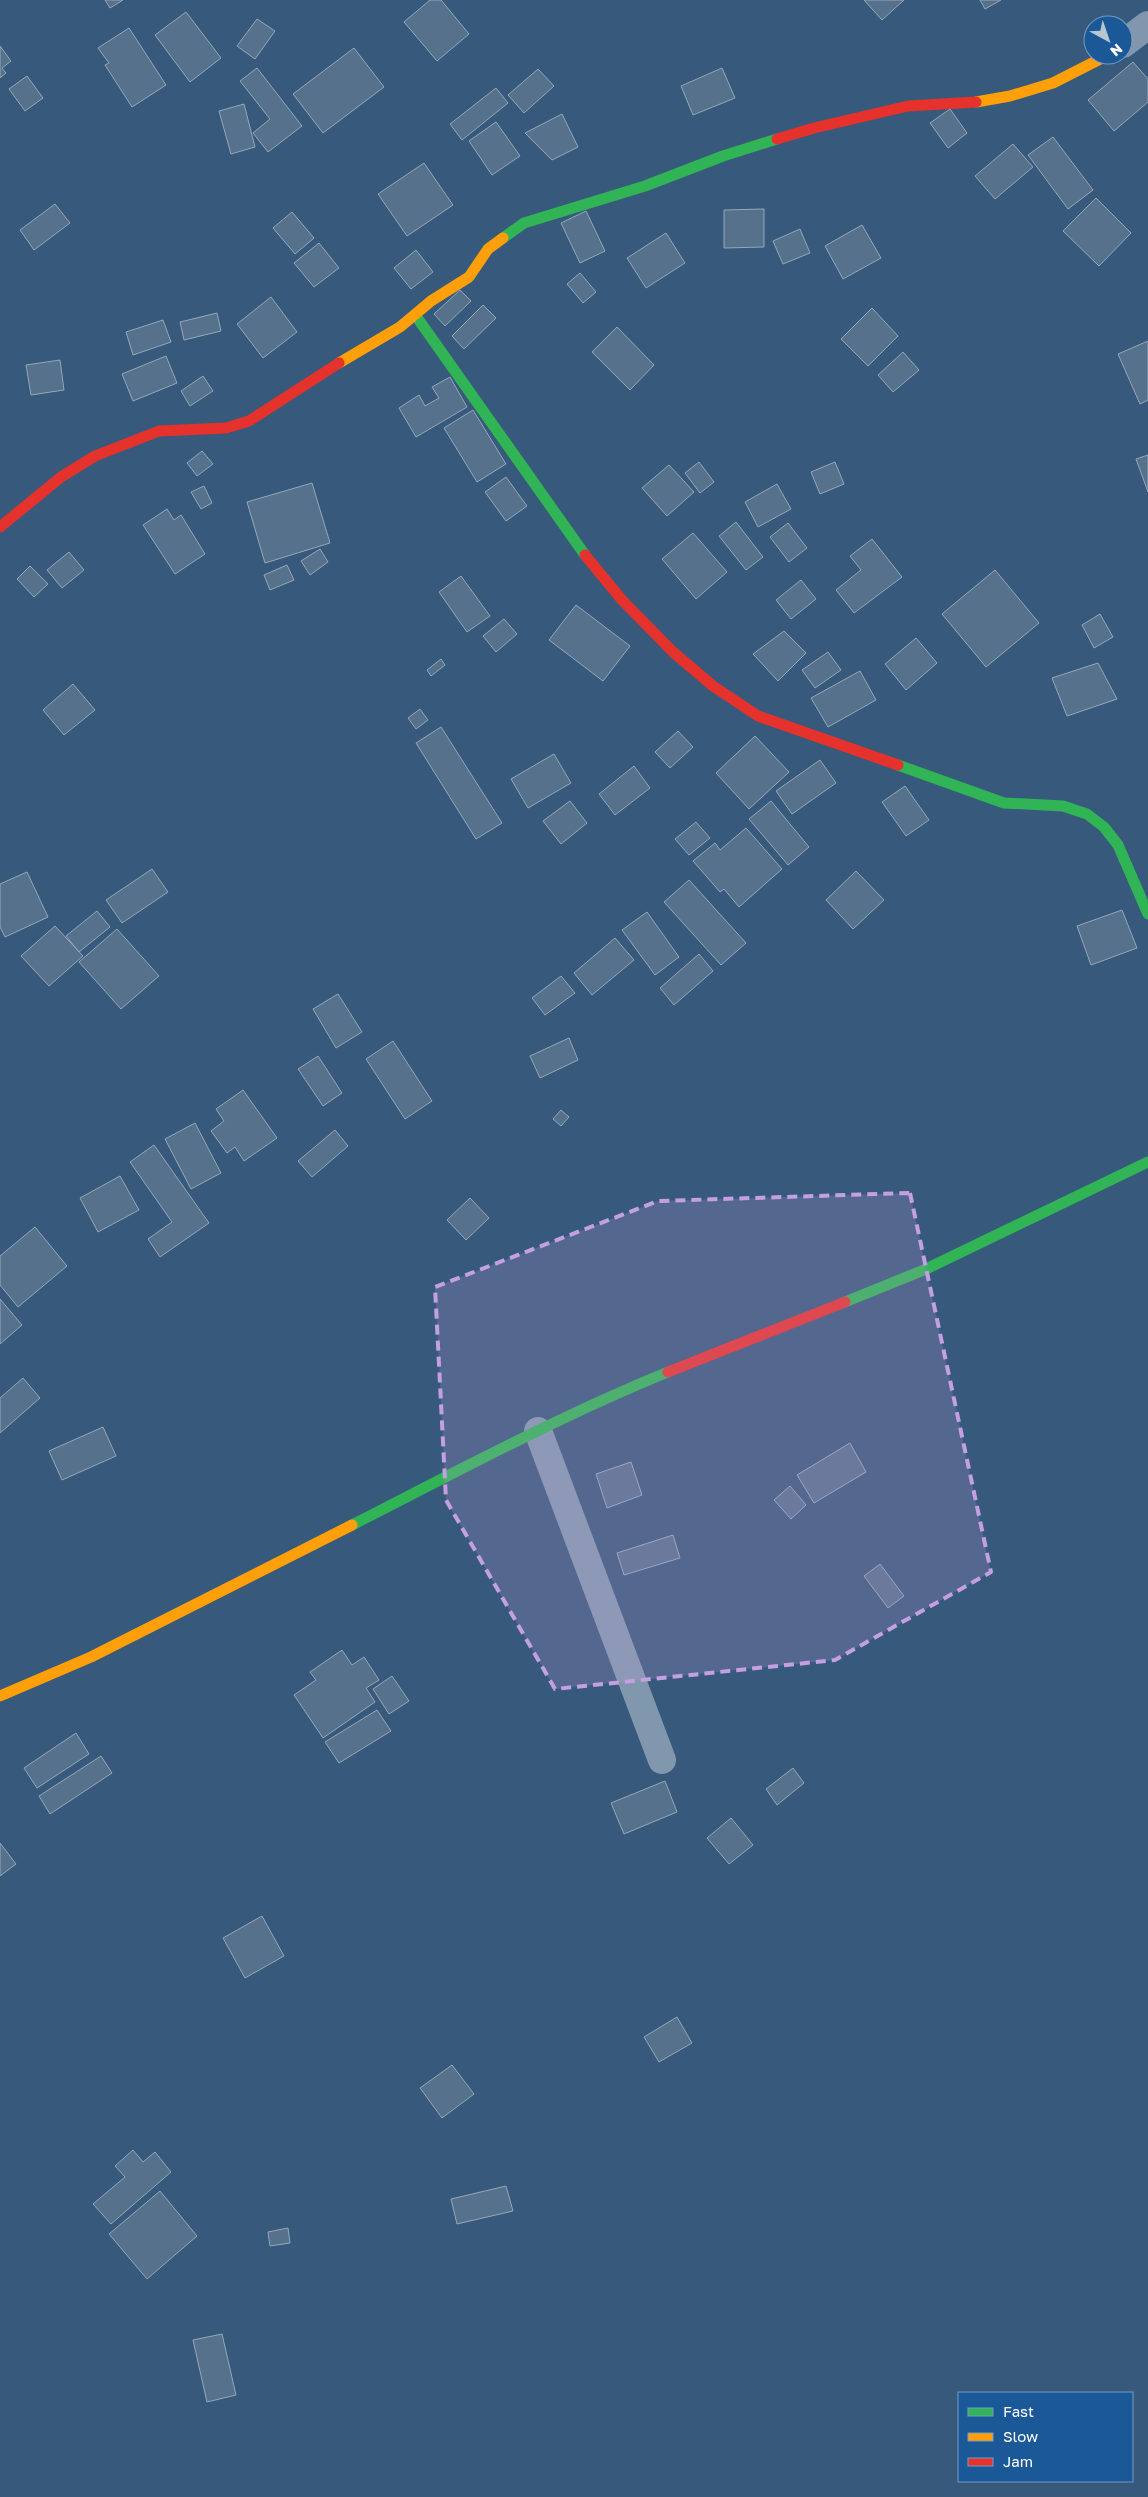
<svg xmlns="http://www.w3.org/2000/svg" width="1148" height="2497" font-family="'Golos Text',sans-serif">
<rect width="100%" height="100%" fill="#37597b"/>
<path fill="#56718b" stroke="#95a8bb" d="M105 0H123L110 8Z
M430 0H441L469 34 437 61 404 22Z
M864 0H904L882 20Z
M980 0H1001L985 9Z
M186 12 221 58 190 82 155 35Z
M257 19 275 31 255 59 237 46Z
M129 28 166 85 132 107 105 65 109 63 98 48Z
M0 46 11 61 2 68 6 73 0 78Z
M354 48 384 87 323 133 293 94Z
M1133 62 1148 79V102L1114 131 1088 100Z
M257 68 302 126 268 152 253 133 270 119 240 81Z
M722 68 735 98 693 115 681 86Z
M538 69 554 86 524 113 508 95Z
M27 76 43 98 25 111 9 89Z
M496 88 508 103 462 140 450 124Z
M244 104 255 147 231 154 219 111Z
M950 109 967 133 948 148 930 123Z
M562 114 578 147 552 160 525 133Z
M496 122 520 156 492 175 469 141Z
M1053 137 1093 190 1068 209 1028 155Z
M1013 144 1033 167 995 199 975 176Z
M424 163 453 205 407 236 378 194Z
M1096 198 1131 233 1099 266 1063 231Z
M55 204 70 223 34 250 20 230Z
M764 209V247L724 248V210Z
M586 211 605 251 580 263 561 223Z
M292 212 314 238 295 254 273 228Z
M862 225 881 258 843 279 825 246Z
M800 229 810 253 783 264 773 241Z
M666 233 685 263 646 288 627 258Z
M319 243 339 268 314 287 294 263Z
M416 250 433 272 411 289 394 268Z
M580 273 596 292 583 303 567 284Z
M460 290 471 301 445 326 434 314Z
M271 297 297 332 263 358 237 324Z
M483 305 496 318 464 349 452 336Z
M872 308 898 336 868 366 841 339Z
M217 313 221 331 184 340 180 322Z
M163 320 171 342 133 355 126 332Z
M617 327 654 365 630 390 592 352Z
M1148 341V400L1140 404 1118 354Z
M903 352 919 370 893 392 878 375Z
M166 356 177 383 133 401 122 374Z
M60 360 64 390 31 395 26 365Z
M203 376 213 391 190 406 181 391Z
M450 377 467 407 416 437 399 408 419 395 425 406 439 398 432 387Z
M473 410 506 464 477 482 444 428Z
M202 451 213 464 197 476 187 463Z
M1148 455V492L1136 459Z
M699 462 714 482 700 493 685 473Z
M835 462 844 484 820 494 811 472Z
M669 465 694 492 667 516 642 488Z
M506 477 527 506 506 521 485 492Z
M312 483 330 543 265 563 247 502Z
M777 484 791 509 758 527 745 502Z
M204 486 212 503 201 509 191 492Z
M167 509 174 520 181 515 205 554 175 574 143 525Z
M736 522 763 557 746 570 719 536Z
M788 523 807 548 789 562 770 537Z
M693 533 727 572 696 599 662 559Z
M872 539 902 577 854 613 836 590 861 570 850 556Z
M320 549 328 562 310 575 301 561Z
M69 552 84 570 62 588 47 570Z
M287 565 294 580 270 590 264 575Z
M30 566 48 584 34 597 17 579Z
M995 570 1039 623 986 667 942 614Z
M461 576 490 616 467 632 439 592Z
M801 580 816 599 791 619 776 600Z
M576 605 630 646 603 681 549 640Z
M1100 614 1113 637 1094 648 1082 625Z
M504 619 517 634 496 652 483 636Z
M784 631 806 653 778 681 753 654Z
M916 638 937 663 906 690 885 664Z
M828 652 841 670 815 688 802 670Z
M441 659 445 665 431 676 427 670Z
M1098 663 1117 699 1067 716 1052 678Z
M860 671 876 700 828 727 811 698Z
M73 684 95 710 64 735 43 710Z
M420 709 428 720 416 729 408 718Z
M441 727 502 823 476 839 416 743Z
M678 731 693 747 670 768 655 752Z
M755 736 789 772 749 809 716 773Z
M554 754 571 783 528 808 511 779Z
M820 760 836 783 792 814 776 791Z
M634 766 650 788 615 815 599 794Z
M905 786 929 820 906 836 882 802Z
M570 801 587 823 561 844 543 821Z
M771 801 809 847 788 865 749 819Z
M696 822 710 838 689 855 675 839Z
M746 828 782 869 739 907 724 889 720 892 693 861 715 843 720 850Z
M152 869 168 892 122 923 106 900Z
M856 871 884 900 853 929 826 900Z
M27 872 48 917 5 937 0 927V884Z
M689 880 746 943 721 965 664 902Z
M1122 910 1137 948 1091 965 1077 926Z
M97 911 110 927 79 952 66 936Z
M647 912 679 957 655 975 622 930Z
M55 926 83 956 49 986 21 956Z
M117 929 159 976 121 1009 79 962Z
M615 938 634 960 592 995 574 973Z
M699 954 713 971 674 1005 660 988Z
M561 976 575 993 545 1015 532 998Z
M338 994 362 1032 336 1048 313 1009Z
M569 1038 578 1060 540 1078 530 1056Z
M393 1041 432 1101 405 1119 366 1059Z
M318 1056 342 1093 323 1106 298 1069Z
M243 1090 277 1138 244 1161 235 1147 227 1153 211 1131 224 1121 216 1109Z
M561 1110 569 1117 561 1126 553 1119Z
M195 1123 221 1173 191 1189 165 1139Z
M335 1130 348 1146 312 1177 298 1161Z
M154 1145 209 1223 160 1257 148 1239 172 1222 130 1162Z
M120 1176 139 1210 98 1232 80 1198Z
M470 1198 489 1218 466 1240 447 1220Z
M35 1227 67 1266 18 1307 0 1285V1256Z
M0 1299 22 1325 0 1344Z
M23 1378 40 1398 0 1433V1398Z
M103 1427 116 1456 62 1480 49 1451Z
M850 1443 866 1472 814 1503 797 1475Z
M631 1462 642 1495 607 1508 596 1474Z
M790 1486 806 1505 791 1519 774 1500Z
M673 1535 680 1558 624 1575 617 1553Z
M880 1564 904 1596 888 1608 864 1576Z
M342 1650 352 1665 364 1657 379 1680 366 1688 375 1702 323 1738 294 1695 316 1680 310 1672Z
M392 1676 409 1701 389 1714 373 1689Z
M377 1710 391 1731 339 1763 325 1742Z
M76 1733 89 1754 37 1788 24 1768Z
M101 1756 112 1773 50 1814 39 1796Z
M793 1768 804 1783 777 1805 766 1789Z
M665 1781 677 1812 624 1834 611 1803Z
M731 1818 753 1845 729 1864 707 1838Z
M0 1843 16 1864 0 1876Z
M262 1916 284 1956 245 1978 223 1938Z
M677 2017 692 2043 659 2062 644 2037Z
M452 2065 474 2094 442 2118 420 2088Z
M133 2150 143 2162 155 2152 171 2172 111 2224 93 2204 125 2177 115 2166Z
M506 2186 513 2211 457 2224 451 2199Z
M160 2191 197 2236 147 2279 109 2234Z
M288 2228 290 2243 270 2246 268 2232Z
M222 2334 236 2395 207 2402 193 2340Z"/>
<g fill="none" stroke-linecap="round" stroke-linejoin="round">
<path stroke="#8197ad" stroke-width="28" d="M1123 44 1148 25
M538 1431 662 1760"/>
<path stroke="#30b455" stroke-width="11" d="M503 238 524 223 645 186 723 156 777 139
M416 316 585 555
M898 765 1004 803 1063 806 1087 814 1104 827 1118 845 1148 914
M845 1302 924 1270 1148 1162
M352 1525C456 1472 560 1416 668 1372"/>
<path stroke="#ff9f0a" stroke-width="11" d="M976 102 1010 96 1053 83 1108 55
M339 363 400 327 431 301 469 277 488 249 503 238
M0 1696 91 1657 352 1525"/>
<path stroke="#e5322d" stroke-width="11" d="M777 139 814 128 908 106 976 102
M0 527 61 477 95 456 159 431 226 428 249 421 339 363
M585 555 622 600 673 652 713 686 758 716 898 765
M668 1372 845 1302"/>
</g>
<path fill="#c4a0e2" fill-opacity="0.2" stroke="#c4a0e2" stroke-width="4" stroke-dasharray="10 6" stroke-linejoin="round" d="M910 1193 991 1572 835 1660 555 1689 446 1500 435 1287 658 1201Z"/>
<rect x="958" y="2392" width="175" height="90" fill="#1b5897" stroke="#769bc1"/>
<rect x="968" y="2408" width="25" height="8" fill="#30b455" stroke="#769bc1"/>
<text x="1003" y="2417" font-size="15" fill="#ffffff">Fast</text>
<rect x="968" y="2433" width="25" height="8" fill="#ff9f0a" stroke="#769bc1"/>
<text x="1003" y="2442" font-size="15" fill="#ffffff">Slow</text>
<rect x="968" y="2458" width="25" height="8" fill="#e5322d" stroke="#769bc1"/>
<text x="1003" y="2467" font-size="15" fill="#ffffff">Jam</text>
<g transform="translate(1108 40) rotate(140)"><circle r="24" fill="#1b5897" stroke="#769bc1"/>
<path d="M0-4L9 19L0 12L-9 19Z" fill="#b9c5d1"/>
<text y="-8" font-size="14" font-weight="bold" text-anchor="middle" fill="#ffffff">N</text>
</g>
</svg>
